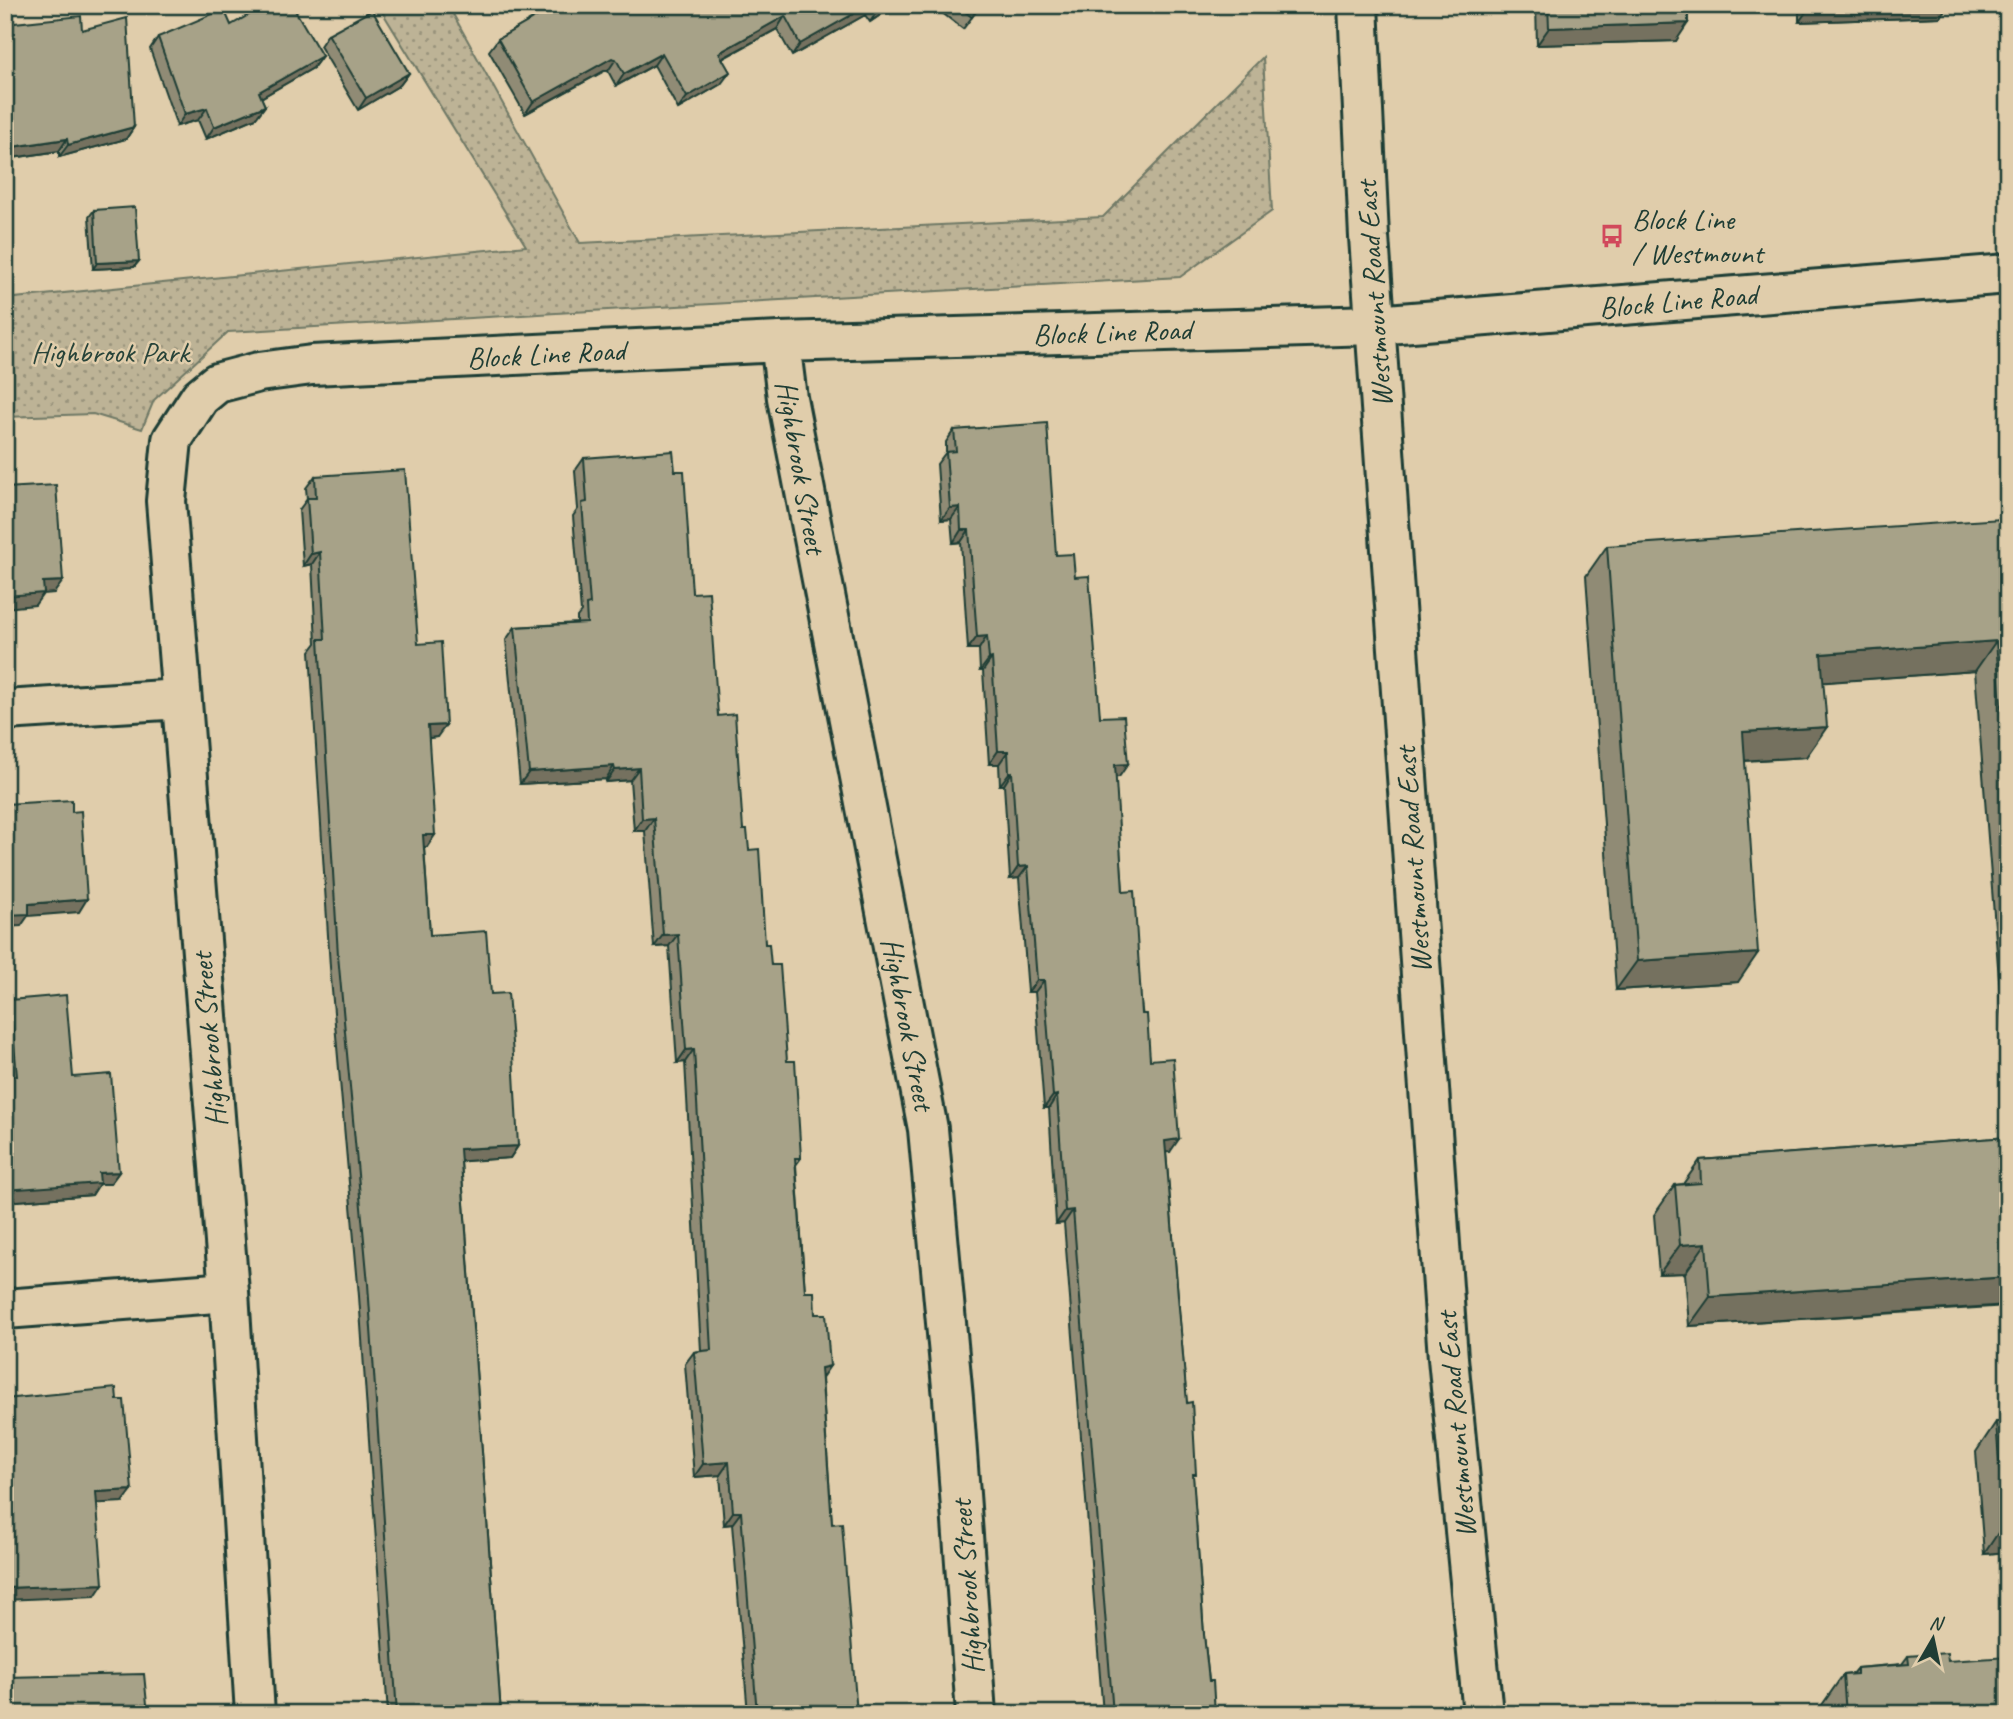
<svg xmlns="http://www.w3.org/2000/svg" width="2013" height="1719" font-family="Caveat,sans-serif">
<defs>
<pattern id="park-dots" width="8" height="8" patternUnits="userSpaceOnUse" patternTransform="scale(1.75)"><rect width="8" height="8" fill="#bdb396"/><path d="M2 2h.1M6 6h.1" fill="none" stroke="#99937b" stroke-width="1.8" stroke-linecap="round"/></pattern>
</defs>
<rect width="100%" height="100%" fill="#e0cdab"/>
<filter id="ink" filterUnits="userSpaceOnUse"><feTurbulence type="fractalNoise" baseFrequency=".0143" numOctaves="2"/><feDisplacementMap in="SourceGraphic" scale="14" xChannelSelector="R" yChannelSelector="G"/><feConvolveMatrix kernelMatrix="1 2 1 2 8 2 1 2 1" color-interpolation-filters="sRGB"/></filter>
<g filter="url(#ink)">
<path fill="url(#park-dots)" stroke="#6e7865" stroke-width="2" d="M378 5H448L580 243 1103 217 1263 57 1272 211 1180 277 228 332 154 400 142 429 93 414 5 417V299L526 246Z"/>
<g fill="none" stroke-linecap="round" stroke-linejoin="round">
<g stroke="#1f3d34" stroke-width="44">
<path id="street" d="M780 342 787 398 928 1129 953 1398 976 1714
M5 710 181 699
M5 1309 229 1292
M255 1714 229 1292 166 501 172 440 200 397 217 383 259 372 312 365 780 342 1375 325"/>
</g>
<g stroke="#1f3d34" stroke-width="44">
<path id="secondary" d="M1358 5 1369 237 1448 1358 1483 1714
M1375 325 2008 274"/>
</g>
<use href="#street" stroke="#e0cdab" stroke-width="38"/>
<use href="#secondary" stroke="#e0cdab" stroke-width="38"/>
</g>
<path fill="#908b75" stroke="#1f3d34" stroke-width="2" d="M543 5H895L870 22 865 15 792 56 777 29 722 59 721 84 678 109 654 65 616 86 608 71H604L525 114 489 51 498 39 545 12 542 6Z
M932 5H981L963 29Z
M1536 5H1688L1676 41 1537 45Z
M1799 5H1948L1940 17 1799 22Z
M5 24 82 30 134 127 126 139 59 157V151L5 159Z
M231 25 322 56 313 68 261 98 265 106 256 118 206 139 198 120 177 126 150 49 158 37Z
M328 34 409 73 400 85 358 110 320 46Z
M94 210 139 261 134 267 93 269 89 217Z
M954 430 1075 577 1100 717 1119 777H1115L1123 892 1150 1060 1170 1152H1166L1193 1478 1204 1635 1209 1681 1215 1714H1103L1064 1223 1056 1224 1049 1108H1044L1035 992H1028L1019 878 1010 879 1004 785H1000L999 764H989L983 671H980L979 649H968L961 542 953 543 951 519 941 520 937 464 946 452V442Z
M584 458 675 471 692 593 743 830 749 850 765 944 771 965 801 1158 796 1165 805 1292 815 1314 822 1378 832 1524 857 1714H748L732 1524 724 1525 720 1475 694 1477 685 1364 694 1352 701 1351 685 1062 677 1063 669 946 654 947 645 831H634L630 780 606 782V779L520 784 506 640 515 627 577 623V617L581 612 573 516 578 509 575 471Z
M315 476 418 644 437 737 429 738 427 847H424L430 935 491 994 518 1146 510 1158 461 1161 501 1714H388L359 1296 330 967 310 651 316 643 312 564 303 566 299 510 307 499 306 488Z
M1607 546 2008 579V1094L1975 671 1823 682 1806 757 1745 761 1738 982 1616 990 1586 576Z
M10 1000 73 1077 119 1172 110 1184H99L92 1195 5 1202V1077H7L5 1052V1007Z
M2008 1137V1308V1306L1689 1326 1685 1273 1659 1274 1654 1215 1675 1185 1683 1184 1700 1160Z
M2008 1395V1552L1984 1554 1976 1452 1996 1422H2002L2001 1405Z
M1908 1656 1948 1661 2008 1714H1823L1822 1705 1843 1675 1852 1674 1857 1668 1902 1664Z"/>
<path fill="#75715f" stroke="#1f3d34" stroke-width="2" d="M869 5H871L865 15 792 56 800 44Z
M886 5H895L870 22 878 10Z
M1811 5H1948L1940 17 1799 22Z
M785 16 777 29 710 65 719 53Z
M1688 23 1676 41 1537 45 1549 28Z
M662 53 654 65 616 86 624 74Z
M322 56 313 68 250 104 259 92Z
M612 58 616 59 608 71H604L525 114 533 102Z
M730 72 721 84 678 109 687 97Z
M409 73 400 85 358 110 366 98Z
M265 106 256 118 206 139 214 127Z
M207 108 198 120 177 126 185 114Z
M134 127 126 139 59 157 68 145Z
M67 139 59 151 5 159V148Z
M139 261 134 267 93 269 97 263Z
M960 507 951 519 941 520 950 508Z
M961 530H969L961 542 953 543Z
M320 552 312 564 303 566 311 554Z
M63 581 54 593 43 594 35 605 5 608V596L43 582Z
M987 636 979 649H968L977 637Z
M1996 641 1975 671 1801 684 1821 654Z
M992 658 983 671H980L989 659Z
M446 725 437 737 420 739 428 726Z
M1827 727 1806 757 1722 762 1743 732Z
M998 751H1008L999 764H989Z
M1128 764 1119 777 1106 778 1115 765Z
M614 766 606 779 520 784 529 772Z
M639 768 630 780 606 782 615 770Z
M1012 772 1004 785H1000L1009 773Z
M654 818 645 831H634L642 819Z
M423 835H435L427 847H414Z
M1028 866 1019 878 1010 879 1018 867Z
M87 899 79 912 28 916 21 926 5 927V915L29 904Z
M678 934 669 946 654 947 663 935Z
M1758 953 1738 982 1616 990 1637 961Z
M1037 980H1044L1035 992H1028Z
M694 1049 685 1062 677 1063 686 1050Z
M1057 1095 1049 1108H1044L1053 1096Z
M1179 1139 1170 1152 1156 1153 1165 1141Z
M518 1146 510 1158 452 1162 460 1149Z
M119 1172 110 1184H99L92 1195 5 1202V1190L99 1173Z
M1073 1210 1064 1223 1056 1224 1065 1211Z
M1706 1243 1685 1273 1659 1274 1680 1245Z
M2008 1277V1305L1689 1326 1710 1297Z
M830 1366 821 1379V1368Z
M729 1462 720 1475 694 1477 703 1464Z
M132 1490 123 1502 88 1504 96 1492Z
M733 1512H741L732 1524 724 1525Z
M2004 1524H2008V1552L1984 1554Z
M103 1584 95 1596 5 1600V1588Z"/>
<path fill="#a7a288" stroke="#1f3d34" stroke-width="2" d="M266 5H292L322 56 259 92 265 106 214 127 207 108 185 114 158 37 224 9 231 25Z
M557 5H869L800 44 785 16 719 53 730 72 687 97 662 53 624 74 616 59 612 58 533 102 498 39Z
M875 5H886L878 10Z
M956 5H980L972 17Z
M1548 5H1688V23L1549 28Z
M372 10 409 73 366 98 328 34Z
M81 16 82 30 127 18 134 127 68 145 67 139 5 148V24Z
M135 207 139 261 97 263 94 210Z
M1047 423 1056 555 1073 554 1075 577 1089 576 1100 717 1124 716 1128 764 1115 765 1123 892 1134 891 1142 1014H1147L1150 1060 1173 1058 1179 1139 1165 1141 1187 1403 1192 1402 1196 1474H1193L1204 1635 1209 1681H1213L1215 1714H1113L1073 1210 1065 1211 1057 1095 1053 1096 1044 980H1037L1028 866 1018 867 1012 772 1009 773 1008 751H998L992 658 989 659 987 636 977 637 969 530H961L960 507 950 508 946 452 956 451 954 430Z
M673 451 675 471H684L692 593 709 592 718 716 735 714 743 830H747L749 850 759 849 765 944H769L771 965H780L787 1061H795L801 1158H795L805 1292H814L815 1314H826L830 1366 821 1368 832 1524 842 1523 857 1714H757L741 1512H733L729 1462 703 1464 694 1352 711 1350 694 1049 686 1050 678 934 663 935 654 818 642 819 639 768 615 770 614 766 529 772 515 627 587 623 586 605 590 604 582 503 587 502 584 458Z
M405 470 418 644 441 642 446 725 428 726 435 835H423L430 935 486 931 491 994 508 993 513 1055 518 1146 460 1149 501 1714H397L368 1284 338 955 319 639H325L320 552 311 554 307 498H316L315 476Z
M56 485 63 581 43 582 44 593 5 596V488Z
M2001 519 2005 579H2008V797L1996 641 1821 654 1827 727 1743 732 1758 953 1637 961 1607 546Z
M72 800V812L81 811 87 899 29 904V914L5 915V804Z
M66 995 73 1077 111 1074 119 1172 99 1173 100 1183 5 1190V1077L17 1076 10 1000Z
M2008 1137V1277L1710 1297 1706 1243 1680 1245 1675 1185 1701 1183 1700 1160Z
M116 1388 117 1400H124L132 1490 96 1492 103 1584 5 1588V1399Z
M2008 1421V1524H2004L1996 1422Z
M1947 1653 1948 1661 2008 1657V1714H1846L1843 1675 1857 1674V1668L1909 1664 1908 1656Z
M144 1674 148 1714H5V1677Z"/>
</g>
<defs>
<g id="bus-bare" transform="scale(1.89)"><path d="M-5-6H5V4H4V6H2V4H-2V6H-4V4H-5ZM-3.5-4V0h7V-4ZM-3.5 1.2v1.5H-2V1.2ZM2 1.2v1.5H3.5V1.2Z" fill="#d1495b" stroke="#e0cdab" stroke-width="2.5" paint-order="stroke"/></g>
</defs>
<g fill-rule="evenodd">
<use href="#bus-bare" x="1612" y="236"/>
</g>
<g text-anchor="middle" dominant-baseline="central" stroke-width="5" stroke-linejoin="round" paint-order="stroke">
<g font-size="30" fill="#1f3d34" stroke="#e0cdab" text-anchor="start">
<text x="1632" y="219">Block Line<tspan x="1632" dy="34">/ Westmount</tspan></text>
</g>
<g font-size="30" fill="#1f3d34" stroke="#e0cdab">
<text transform="translate(1374 294) rotate(-94)">Westmount Road East</text>
<text transform="translate(1678 301) rotate(-5)">Block Line Road</text>
<text transform="translate(1112 332) rotate(-2)">Block Line Road</text>
<text transform="translate(546 354) rotate(-3)">Block Line Road</text>
<text transform="translate(801 467) rotate(80)">Highbrook Street</text>
<text transform="translate(1413 860) rotate(-94)">Westmount Road East</text>
<text transform="translate(908 1024) rotate(79)">Highbrook Street</text>
<text transform="translate(209 1040) rotate(-95)">Highbrook Street</text>
<text transform="translate(1456 1425) rotate(-95)">Westmount Road East</text>
<text transform="translate(967 1587) rotate(-94)">Highbrook Street</text>
</g>
<g font-size="30" fill="#274339" stroke="#e0cdab">
<text x="110" y="352">Highbrook Park</text>
</g>
</g>
<rect width="2013" height="1719" fill="none" stroke="#e0cdab" stroke-width="28"/>
<rect x="14" y="14" width="1985" height="1691" fill="none" stroke="#1f3d34" stroke-width="2.5" filter="url(#ink)"/>
<g transform="translate(1933 1639) rotate(9)" stroke="#e0cdab" stroke-width="5" paint-order="stroke">
<path d="M0-5L12 26L0 18L-12 26Z" fill="#1f3d34"/>
<text y="-10" font-size="19" font-weight="bold" text-anchor="middle" fill="#1f3d34">N</text>
</g>
</svg>
